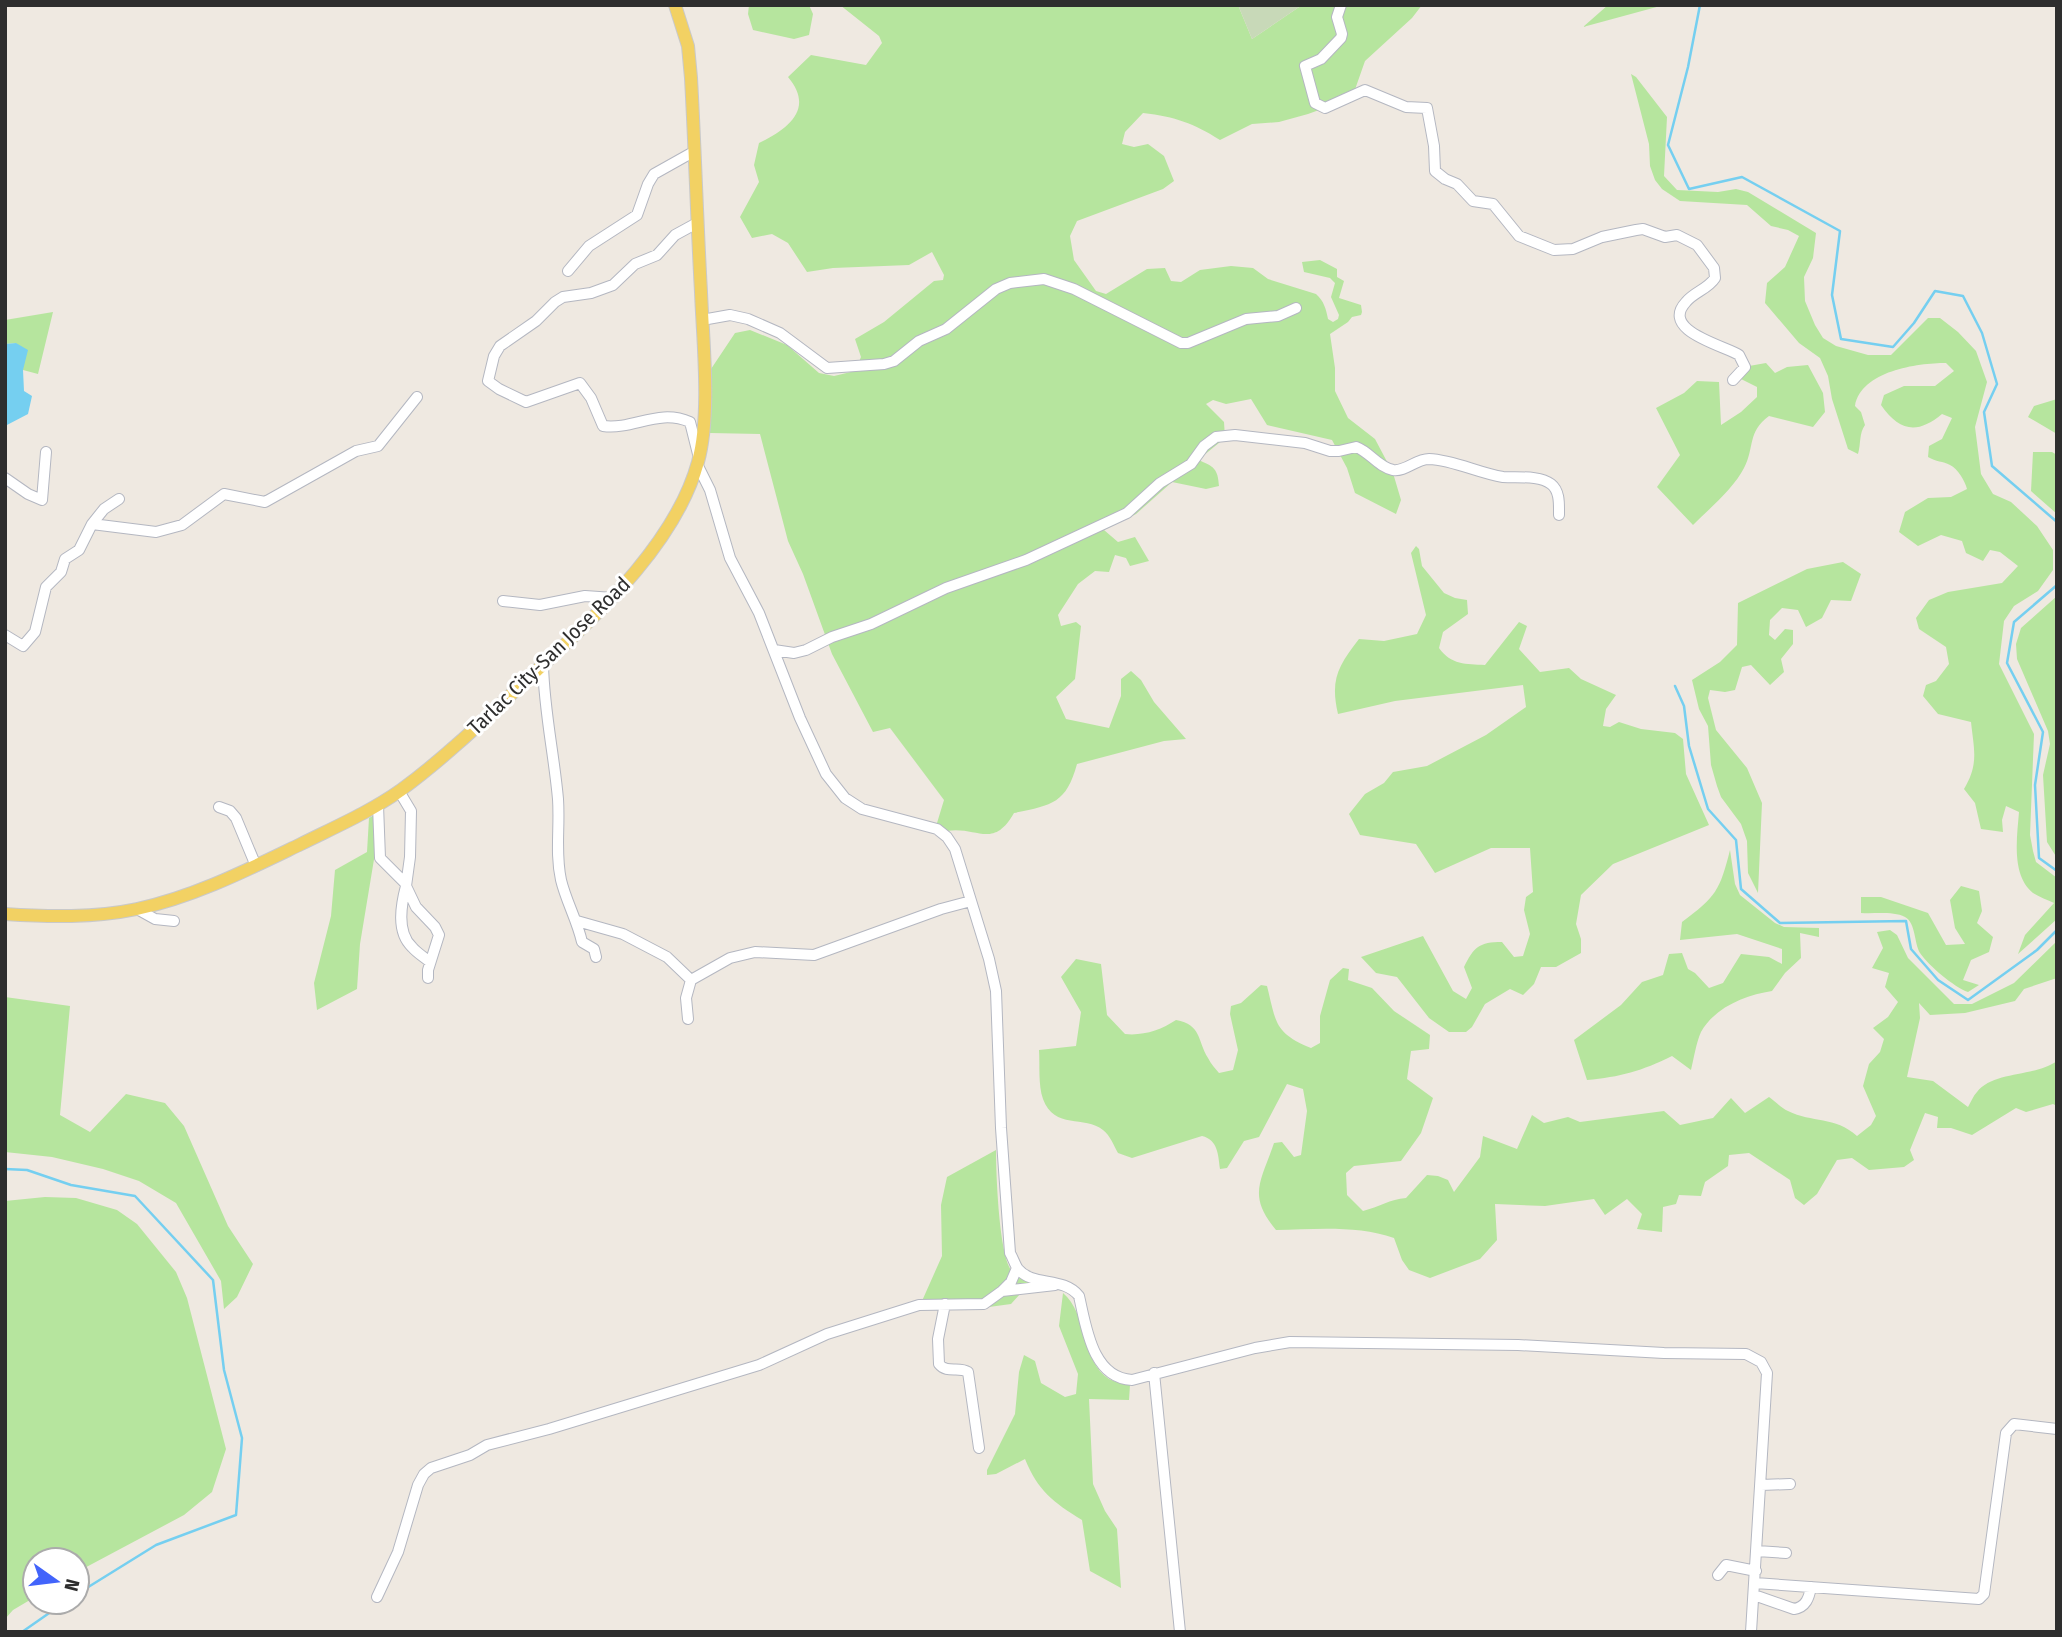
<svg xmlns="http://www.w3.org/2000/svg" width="2062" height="1637" font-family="'Fira Sans Condensed',sans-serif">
<rect width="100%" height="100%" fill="#efe9e1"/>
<path fill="#b6e59e" d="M749 5H809L813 14 809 35 794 39 753 30 748 14Z
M840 5H1238L1252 39 1302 5H1422L1412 18 1365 61 1352 98 1308 114 1279 122 1252 124 1220 140C1193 123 1176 117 1143 113L1125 132 1122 144 1134 147 1148 144 1164 156 1174 181 1163 189 1077 221 1070 236 1074 260 1096 291 1106 294 1147 269 1165 268 1171 281 1181 282 1200 270 1231 266 1253 268 1268 279 1316 294C1324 301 1326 309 1328 319L1333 322 1338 319 1339 315 1331 297 1335 283 1330 278 1304 272 1302 262 1320 260 1337 269V277L1344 281 1339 298 1361 305 1362 312 1361 315 1352 317 1348 322 1330 334 1335 368V391L1348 418 1375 439 1393 473 1401 500 1396 514 1355 493 1347 468 1332 440 1267 425 1251 399 1226 404 1213 400 1206 404 1224 422 1225 438 1198 460C1214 466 1218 469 1219 486L1206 489 1172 482 1136 514 1104 530 1118 542 1135 537 1149 561 1130 566 1126 558 1115 555 1109 572 1095 571 1078 584 1058 615 1061 626 1076 622 1081 626 1075 679 1056 697 1066 719 1109 728 1121 696V679L1131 671 1141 680 1154 702 1186 739 1164 741 1077 764C1066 804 1052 805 1014 813 993 850 977 826 947 831L937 823 944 800 890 728 873 732 832 654 803 574 788 541 760 434 710 433 711 369 735 333 750 330 787 345 819 373 834 376 855 371 861 357 855 339 884 322 934 281 943 280 944 275 932 252 909 265 833 268 807 272 788 243 772 234 752 238 740 217 759 182 754 165 759 143C788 129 815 109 788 77L811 55 866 65 882 43 879 36Z
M1608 5H1664L1583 27Z
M1631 74 1636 77 1667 117 1664 176 1677 190 1718 192 1736 189 1748 192 1816 233 1813 258 1804 277 1805 301 1815 325 1823 338 1836 346 1868 355H1891L1928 318H1940L1958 332 1976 351 1987 382 1975 427 1981 474 1993 494 2011 502 2037 526 2053 550V570L2038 591 2014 606 2004 621 1999 664 2034 734 2030 835 2033 851 2036 862 2057 878V919L2018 954 2025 935 2054 903C2048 900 2039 897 2033 893 2011 875 2017 837 2019 812L2006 806 2002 820 2003 832 1981 829 1975 803 1964 789C1979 764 1974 750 1971 722L1938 714 1923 696 1926 685 1936 681 1949 664 1946 647 1919 629 1916 618 1929 600 1948 592 2002 583 2018 566 2000 552 1990 550 1983 561 1966 553 1962 541 1941 535 1918 546 1899 532 1905 512 1928 498 1951 497 1967 489C1965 481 1958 469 1950 465 1943 461 1936 462 1928 457L1929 446 1942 439 1952 418 1942 414C1917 435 1899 431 1881 405L1884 395 1904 386H1935L1954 371 1946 363C1917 363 1861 371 1855 406L1861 412 1865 425C1859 433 1861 444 1858 454L1848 449 1832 399 1828 376 1820 358 1799 343 1765 303 1767 283 1785 267 1799 236 1788 230 1771 226 1747 205 1680 201 1662 189 1655 180 1650 166 1649 144Z
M53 312 38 374 23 370 16 343 5 344V320Z
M1766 363 1775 373 1787 367 1808 365 1823 393 1825 412 1813 427 1769 416C1747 432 1755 447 1744 468 1734 488 1709 509 1693 525L1657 487 1680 455 1656 408 1684 393 1697 381 1719 382 1721 425 1741 412 1757 397V387L1741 379 1749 366Z
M2057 399V434L2028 417 2034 406Z
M2033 452H2052L2057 455V514L2031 491Z
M1416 546 1419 549 1422 566 1444 593 1455 598 1467 600 1468 614 1443 632 1439 648C1451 665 1466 664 1485 665L1519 622 1527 626 1519 649 1540 672 1569 668 1581 679 1616 695 1606 709 1603 726 1610 727 1619 722 1641 729 1675 733 1683 739 1686 774 1709 825 1613 864 1581 895 1576 924 1581 939V953L1556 967H1541L1534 984 1523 995 1510 989 1485 1004 1472 1027 1466 1032H1449L1429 1018 1397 977 1376 973 1361 957 1423 936 1453 991 1466 999 1472 988 1464 967C1474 947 1479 942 1502 942L1514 957 1523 956 1530 934 1524 910 1526 897 1533 892 1530 848H1491L1435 873 1416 844 1360 835 1349 814 1365 794 1384 783 1393 772 1427 766 1486 735 1526 707 1523 685 1395 701 1338 714C1330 680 1338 666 1359 639L1384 641 1417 634 1426 615 1411 553Z
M1843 562 1861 574 1851 601 1831 600 1822 618 1806 627 1798 610 1782 608 1770 620 1769 635 1775 640 1785 629 1793 630V644L1781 659 1784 672 1770 685 1751 665 1742 667 1735 690 1725 692 1710 690 1708 698 1716 730 1747 768 1762 803 1758 893 1748 873 1747 841 1741 824 1721 797 1717 786 1711 765 1708 726 1699 709 1692 680 1720 662 1737 645 1738 603 1807 569Z
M2057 596V858L2047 842 2043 775 2050 744 2048 731 2017 659 2016 644 2021 628Z
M382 811 360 944 357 989 317 1010 314 983 331 916 335 870 367 852 369 818Z
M1730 850 1735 884 1740 895 1775 923 1784 927 1819 928V937L1800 933 1801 958 1785 973 1772 991C1746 995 1715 1007 1701 1032 1696 1043 1694 1058 1691 1070L1672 1056C1642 1071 1620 1077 1587 1080L1574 1040 1621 1005 1642 982 1663 975 1669 954 1682 953 1688 969 1695 973 1709 988 1723 983 1741 954 1769 957 1782 964V949L1737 934 1680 940 1682 922C1716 897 1720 890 1730 850Z
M1961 886 1979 891 1982 911 1977 923 1993 937 1989 952 1971 960 1963 980 1979 985 1968 992C1954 987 1929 966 1920 953 1914 943 1916 923 1905 917 1893 911 1874 914 1861 913V897H1881L1928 913 1946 945 1965 944 1955 928 1950 900Z
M1890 930 1897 935 1908 958 1954 1004H1972L2014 983 2057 941V978L2024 989 2015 1001 1965 1013 1930 1015 1919 1003 1920 1018 1907 1077 1933 1081 1968 1107C1971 1102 1973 1096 1977 1092 1993 1071 2035 1077 2057 1061V1106L2053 1104 2026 1112 2016 1108 1972 1135 1951 1128H1937L1938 1117 1925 1113 1910 1150 1914 1160 1904 1167 1869 1170 1852 1158 1837 1160 1817 1194 1804 1205 1795 1198 1790 1180 1749 1153 1729 1155 1728 1166 1705 1182 1701 1196 1679 1195 1676 1204 1663 1207 1662 1232 1637 1229 1642 1214 1627 1199 1605 1215 1594 1199 1545 1206 1495 1204 1497 1240 1480 1259 1430 1278 1409 1270 1402 1260 1394 1238C1358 1225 1315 1229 1276 1230 1247 1195 1261 1182 1274 1143L1282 1142 1294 1157 1301 1155 1307 1111 1303 1089 1287 1084 1259 1137 1244 1141 1227 1168 1220 1169C1218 1154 1218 1140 1202 1136L1132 1158 1118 1153C1114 1146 1110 1135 1103 1130 1085 1115 1054 1130 1043 1099 1038 1085 1040 1065 1039 1050L1076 1046 1081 1012 1061 977 1076 959 1101 964 1107 1015 1125 1034C1143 1036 1161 1030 1176 1020 1202 1025 1197 1040 1208 1058 1211 1064 1215 1068 1219 1073L1233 1070 1238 1050 1230 1014 1231 1006 1241 1003 1261 985 1267 986C1276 1022 1274 1033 1311 1048L1320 1043V1016L1330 980 1343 968 1349 969 1348 980 1372 988 1394 1011 1430 1035 1429 1049 1411 1051 1407 1079 1433 1098 1421 1133 1401 1161 1354 1166 1346 1173 1347 1195 1363 1211C1379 1207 1390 1199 1406 1198L1427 1175 1438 1176 1448 1180 1454 1192 1480 1157 1483 1136 1517 1149 1532 1115 1544 1123 1568 1117 1580 1122 1664 1111 1680 1125 1713 1118 1731 1098 1745 1113 1769 1097C1775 1101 1781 1108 1788 1111 1812 1123 1835 1116 1857 1136L1871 1125 1876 1116 1863 1086 1869 1064 1880 1052 1884 1039 1873 1028 1888 1017 1898 1002 1885 987 1889 973 1872 968 1883 948 1877 932Z
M5 997 70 1006 60 1115 90 1132 126 1094 165 1103 184 1126 228 1226 253 1264 237 1297 224 1309 221 1281 176 1203 139 1181 103 1169 52 1157 5 1152Z
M996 1150C996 1172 999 1257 1012 1271 1016 1276 1026 1279 1031 1282L1011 1304 989 1307 922 1301 942 1256 941 1205 947 1177Z
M45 1197 76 1198 117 1210 137 1224 176 1272 187 1298 226 1449 212 1492 184 1515 77 1572V1560H35V1597L13 1610 5 1619V1201Z
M1063 1293C1088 1314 1081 1361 1109 1379 1115 1382 1123 1383 1130 1385L1129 1400 1089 1399 1093 1484 1105 1511 1117 1529 1121 1588 1090 1571 1082 1520C1053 1502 1038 1491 1025 1459L996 1474 987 1475V1470L1015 1414 1019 1372 1024 1355 1035 1361 1041 1383 1065 1397 1076 1394 1078 1374 1059 1326Z"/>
<path fill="#c8d9b8" d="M1238 5H1302L1252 39Z"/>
<path fill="#75cff0" d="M16 343 28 350 23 370 24 391 32 396 28 414 5 426V344Z"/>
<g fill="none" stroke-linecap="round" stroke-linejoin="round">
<path stroke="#75cff0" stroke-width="2.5" d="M1700 5 1688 67 1668 145 1689 189 1742 177 1840 231 1832 295 1841 339 1893 347 1914 323 1935 291 1963 296 1982 333 1997 384 1984 412 1992 466 2057 522
M2057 585 2014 622 2007 663 2043 732 2035 785 2039 858 2057 871
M1675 686 1684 706 1689 746 1708 809 1736 840 1741 889 1780 923 1906 921 1911 949 1938 980 1968 1000 2037 950 2057 930
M5 1169 27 1170 71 1185 135 1196 213 1280 224 1370 242 1438 236 1515 156 1545 77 1594
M22 1632 65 1602"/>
<g stroke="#b4b7c1" stroke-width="12">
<path id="minor" d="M1341 5 1337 17 1342 34 1341 38 1321 59 1305 66 1315 103 1325 108 1365 90 1406 107 1427 108 1434 146 1435 171 1445 179 1457 184 1473 201 1493 204 1519 236 1554 250 1573 249 1602 237 1636 230 1643 229 1665 237 1677 235 1697 245 1714 268 1715 278C1708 289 1694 292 1686 302 1659 331 1726 346 1739 355L1745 367 1733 380
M697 223 675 235 657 255 635 264 613 285 591 293 563 297 555 302 536 321 500 346 494 356 488 381 499 389 526 402 580 383 591 398 603 426C634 430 658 408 690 422L699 458
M568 271 589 246 637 215 648 184 654 174 695 151
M702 320 730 315 748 319 780 333 827 368 884 364 894 361 919 341 946 329 996 289 1010 283 1044 279 1074 289 1181 343H1188L1246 319 1278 316 1296 308
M697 464 710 490 730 558 759 613 800 718 826 774 845 798 862 809 937 829 947 837 955 849 989 959 996 991 1001 1128 1010 1253C1013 1258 1015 1265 1018 1269 1033 1287 1063 1276 1079 1296 1086 1326 1092 1378 1132 1380L1255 1348 1290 1342 1518 1345 1664 1353 1746 1354 1761 1362 1767 1373 1751 1632
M5 478 28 494 42 500 46 452
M92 524 156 532 182 525 224 494 265 502 356 451 378 446 417 397
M503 601 540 605 585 596 613 598
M5 635 23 646 35 632 46 587 61 572 65 559 79 550 92 524 104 509 119 499
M774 650 794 653 806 650 832 637 871 624 946 588 1026 560 1127 513 1160 483 1191 464 1204 446 1216 437 1235 435 1305 443 1330 451H1339L1356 447C1370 452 1378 467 1393 470 1405 472 1416 459 1429 459 1454 460 1478 473 1503 477 1518 478 1539 475 1551 484 1560 491 1559 504 1559 515
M543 665C544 710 554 754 558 799 560 827 555 853 561 880 566 901 577 920 582 942L594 949 596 957
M399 791 411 811 410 857 406 886 416 907 435 927 439 935 428 970V978
M378 805 380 858 405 883
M219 807 230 811 236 818 256 866
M406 886C401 905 396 932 412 947 417 953 424 957 430 962
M137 909 155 919 174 921
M577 921 623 934 667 957 691 980
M688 1019 686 998 691 980 730 958 755 952 814 955 941 909 971 901
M1002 1291 1055 1285
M945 1304 938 1339 939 1364C947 1374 959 1366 968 1372L979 1448
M1154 1373 1180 1632
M1761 1485 1790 1484
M1757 1551 1786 1553
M1718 1575 1726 1565 1756 1571
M1755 1583 1979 1599 1984 1594 2006 1433 2014 1424 2057 1429
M1754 1595 1794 1609C1806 1607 1809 1598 1811 1587
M377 1597 398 1552 418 1485 424 1474 431 1468 470 1455 487 1445 549 1429 759 1365 827 1334 919 1305 984 1304 1002 1291 1011 1282 1017 1268"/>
</g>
<g stroke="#c9c9c9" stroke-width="14">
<path id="major" d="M5 914C49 917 94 918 137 909 194 897 249 869 301 844 335 827 370 812 401 790 454 751 499 705 547 661 604 609 677 539 698 462 711 414 703 343 701 292 697 221 695 150 691 78L688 46 675 5"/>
</g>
<use href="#minor" stroke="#fff" stroke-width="10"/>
<use href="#major" stroke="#f2d163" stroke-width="12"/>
</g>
<g text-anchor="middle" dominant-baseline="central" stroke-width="6" stroke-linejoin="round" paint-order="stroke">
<g font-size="21" fill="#2e2e2e" stroke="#fff">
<text transform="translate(549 656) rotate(-44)">Tarlac City-San Jose Road</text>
</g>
</g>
<rect width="2062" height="1637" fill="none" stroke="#2e2e2e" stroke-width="14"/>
<g transform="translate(56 1581) rotate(104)"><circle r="33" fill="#ffffff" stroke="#ababab" stroke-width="2"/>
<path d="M0-5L12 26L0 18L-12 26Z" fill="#4264fb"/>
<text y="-10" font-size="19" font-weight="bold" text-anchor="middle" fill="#2e2e2e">N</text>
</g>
</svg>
